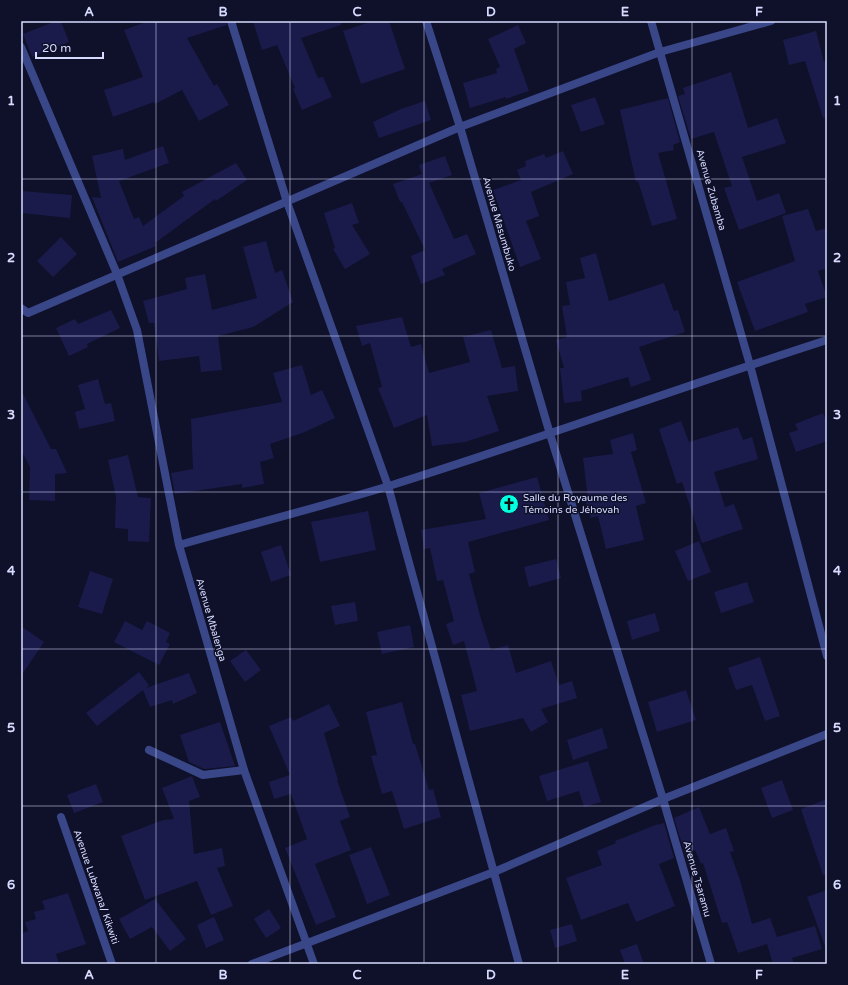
<svg xmlns="http://www.w3.org/2000/svg" width="848" height="985" font-family="'Varela Round',sans-serif">
<rect width="100%" height="100%" fill="#0f1029"/>
<path fill="#1b1b4b" d="M56 21H61L69 42 32 57 23 34Z
M149 21H226L227 25 187 38 214 86 217 84 229 105 199 121 182 90 155 104 154 102 113 117 104 90 143 77 124 30Z
M253 21H341V25L301 38 318 78 323 77 332 97 302 110 293 89 295 88 277 45 262 50Z
M373 21H389L405 69 361 84 343 31Z
M518 25 526 43 514 49 529 91 506 99V97L470 108 463 83 497 73 496 69 500 67 488 39Z
M816 31 824 62 827 61V118H823L805 61 789 65 783 40Z
M731 72 748 128 777 118 786 143 742 157 757 201 779 193 786 213 739 230 724 188 732 186 714 132 691 139 678 96 685 94 683 88Z
M595 97 605 124 581 132 571 105Z
M668 98 680 142 673 145 674 150 658 153 677 219 652 226 638 181 636 182 620 110Z
M425 101 431 120 379 138 373 122 401 109Z
M163 146 169 163 119 181 134 219 139 217 143 226 184 196 182 192 236 163 247 180 216 201 215 199 155 243 156 246 118 262 92 197 101 198 92 156 123 149 125 160Z
M563 151 573 174 531 192 539 216 526 221 541 259 520 267 493 190 521 180 517 170 526 166 525 161 544 154 546 158Z
M445 156 452 175 429 183 454 239 467 234 476 254 442 269 445 275 421 284 411 256 425 250 402 202H400L393 184 422 174 419 165Z
M21 191 72 195 70 218 21 213Z
M352 203 359 223 352 225 370 254 345 269 333 249 335 248 324 213Z
M808 209 816 231 827 228V268L818 271 827 297 805 304 808 312 755 331 737 282 795 261 782 216Z
M61 237 77 254 53 277 37 261Z
M266 241 275 273 282 270 293 302 253 327 218 336 222 370 201 372 199 356 159 361 154 323H149L143 301 187 289 185 278 205 274 212 310 257 298 243 247Z
M596 253 609 301 664 283 674 311 678 310 685 332 639 347 651 380 631 387 628 377 581 391 582 401 564 403 560 368H564L556 340 567 337 562 306 570 305 566 282 585 278 580 258Z
M111 310 120 328 87 344 88 347 69 356 56 328 75 319 78 324Z
M402 317 411 347 421 344 429 373 470 362 463 337 491 330 502 368 515 366 518 391 487 396 499 431 465 442 432 446 427 415 394 428 378 388 382 387 370 343 362 346 356 326Z
M302 365 311 395 322 390 335 418 305 432 270 444 274 458 260 462 264 484 242 488V484L175 494 171 473 193 469 191 419 282 402 273 373Z
M98 379 105 404 111 403 115 421 79 429 75 412 85 409 78 385Z
M21 390 51 449H56L67 473 55 474V501L29 500 30 467 21 450Z
M823 413 827 423V441L796 452 789 433 798 430 795 424Z
M681 421 689 442 738 427 743 440 752 437 758 459 714 472 725 507 734 504 743 529 702 543 682 482 677 484 659 429Z
M633 433 637 450 631 452 646 503 636 506 644 540 606 549 598 516 591 518 585 500 588 499 583 458 613 454 610 440Z
M128 455 138 497 151 498 149 542 128 541V529L115 528 116 497 108 460Z
M537 477 549 520 468 542 475 572 469 574 481 619 491 650 508 645 516 673 551 661 559 685 572 681 577 698 541 709 548 722 531 732 523 718 470 731 461 695 477 691 464 641 453 645 446 624 454 621 443 580 437 581 430 548 424 549 421 530 486 519 479 493Z
M368 511 376 550 320 562 311 522Z
M699 541 711 572 688 581 675 551Z
M281 545 291 575 271 582 261 552Z
M556 559 561 578 529 587 524 567Z
M90 571 113 579 102 614 78 607Z
M747 582 754 602 721 613 714 592Z
M355 602 358 621 335 625 331 606Z
M655 613 660 631 632 640 627 621Z
M125 621 142 630 147 621 170 633 166 642 170 644 159 665 114 642Z
M410 625 414 647 382 654 377 632Z
M21 626 44 642 21 676Z
M246 650 261 670 245 682 230 661Z
M760 657 780 716 765 721 752 685 736 690 728 668Z
M139 672 149 685 146 688 189 673 197 693 173 704 172 700 150 707 143 690 97 726 86 713Z
M686 690 696 720 657 732 648 702Z
M402 702 413 744H415L429 790 433 789 441 817 404 829 392 791 382 794 371 756 377 755 366 712Z
M329 704 340 726 324 733 338 780H337L350 817 340 821 351 850 315 864 336 917 316 925 285 848 307 839 291 794 274 799 269 782 290 775 269 726 291 717 293 721Z
M220 722 235 766 204 769 189 762 180 735Z
M602 728 608 748 573 760 567 740Z
M588 761 601 802 584 807 579 791 547 801 539 776Z
M192 776 200 797 189 801 194 854 222 848 225 866 217 868 233 906 211 915 197 881 145 900 121 836 163 820 174 819 162 788Z
M782 780 793 810 772 818 761 788Z
M96 784 103 802 74 813 67 795Z
M827 799V874L823 875 801 809Z
M699 807 710 834 726 828 734 851 730 852 740 880 752 924 770 918 777 937 815 926 822 949 792 958 794 964H773L767 944 738 953 727 922 722 923 703 863 701 864 695 850 685 854 674 818Z
M664 823 674 858 659 864 675 906 636 922 628 903 581 920 566 878 602 865 597 851 616 843 615 841 658 824V825Z
M371 847 390 895 367 904 349 855Z
M827 890V945L825 946 807 897Z
M68 893 86 944 56 954 59 964H21V934L28 931 25 922 36 919 34 912 45 909 42 901Z
M155 899 186 939 170 951 152 927 130 939 119 919Z
M269 909 281 928 266 938 254 919Z
M214 917 224 940 206 948 197 925Z
M572 924 577 941 555 948 550 930Z
M637 944 644 964H625L620 950Z"/>
<g fill="none" stroke-linecap="round" stroke-linejoin="round">
<path stroke="#394789" stroke-width="8" d="M149 750 203 775 244 770"/>
<path stroke="#394789" stroke-width="8" d="M231 21 287 202 388 486 519 964
M426 21 460 127 550 434 663 799 711 964
M651 21 750 365 827 656
M21 47 117 274 137 330 179 545 244 770 314 964
M21 308 28 313 460 127 660 52 771 21
M179 545C249 525 320 507 389 486 536 440 681 387 827 340
M61 817 112 964
M252 964 494 872 663 799 827 734"/>
</g>
<path fill="none" stroke="#d7dbff" stroke-width="1" stroke-opacity="0.55" d="M156 21V964M290 21V964M424 21V964M558 21V964M692 21V964M21 179H827M21 336H827M21 492H827M21 649H827M21 806H827"/>
<defs>
<g id="church-disc" transform="scale(1)"><circle r="9.5" fill="#03ffe2" stroke="#0f1029"/><path d="M-1.2-6h2.4v3.5h3.3v2.4h-3.3V6h-2.4V-.1h-3.3v-2.4h3.3Z" fill="#111"/></g>
</defs>
<g fill-rule="evenodd">
<use href="#church-disc" x="509" y="504"/>
</g>
<g text-anchor="middle" dominant-baseline="central" stroke-width="3" stroke-linejoin="round" paint-order="stroke">
<g font-size="10" fill="#d7dbff" stroke="#0f1029">
<text transform="translate(711 190) rotate(74)">Avenue Zubamba</text>
<text transform="translate(499 224) rotate(74)">Avenue Masumbuko</text>
<text transform="translate(211 620) rotate(74)">Avenue Mbalenga</text>
<text transform="translate(697 879) rotate(74)">Avenue Tsaramu</text>
<text transform="translate(96 887) rotate(71)">Avenue Lubwana/ Kikwiti</text>
</g>
<g font-size="10" fill="#d7dbff" stroke="#0f1029" text-anchor="start">
<text x="523" y="498">Salle du Royaume des<tspan x="523" dy="12">Témoins de Jéhovah</tspan></text>
</g>
</g>
<rect width="848" height="985" fill="none" stroke="#0f1029" stroke-width="44"/>
<path d="M36 52v6h67v-6" fill="none" stroke="#d7dbff" stroke-width="2"/>
<text x="42" y="52" font-size="12" fill="#d7dbff" stroke="#0f1029" stroke-width="3" paint-order="stroke">20 m</text>
<rect x="22" y="22" width="804" height="941" fill="none" stroke="#d7dbff" stroke-width="1.5"/>
<g font-size="13" text-anchor="middle" font-weight="bold" fill="#d7dbff">
<text x="89" y="16">A</text>
<text x="223" y="16">B</text>
<text x="357" y="16">C</text>
<text x="491" y="16">D</text>
<text x="625" y="16">E</text>
<text x="759" y="16">F</text>
<text x="11" y="105">1</text>
<text x="837" y="105">1</text>
<text x="11" y="262">2</text>
<text x="837" y="262">2</text>
<text x="11" y="419">3</text>
<text x="837" y="419">3</text>
<text x="11" y="575">4</text>
<text x="837" y="575">4</text>
<text x="11" y="732">5</text>
<text x="837" y="732">5</text>
<text x="11" y="889">6</text>
<text x="837" y="889">6</text>
<text x="89" y="979">A</text>
<text x="223" y="979">B</text>
<text x="357" y="979">C</text>
<text x="491" y="979">D</text>
<text x="625" y="979">E</text>
<text x="759" y="979">F</text>
</g>
</svg>
